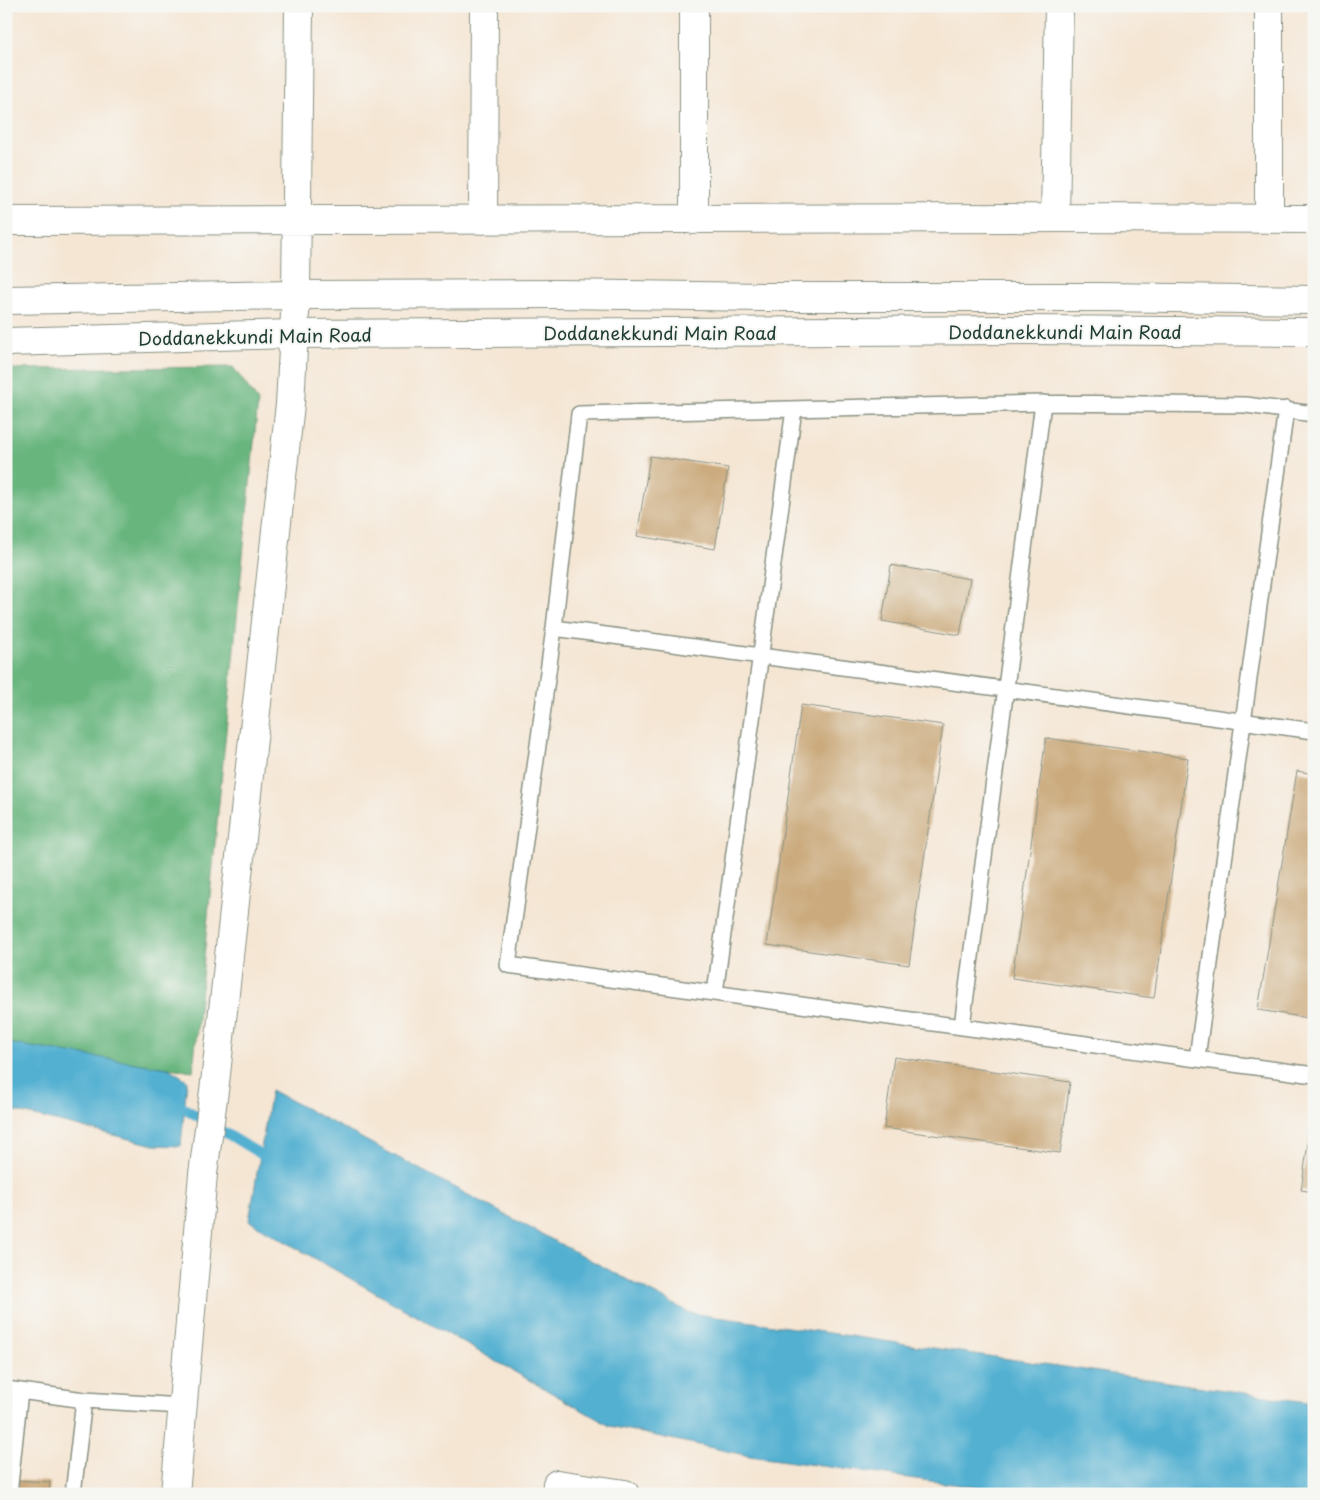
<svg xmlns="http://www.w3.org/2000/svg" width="1320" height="1500" font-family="'Playpen Sans',sans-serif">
<rect width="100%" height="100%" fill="#f6f6f2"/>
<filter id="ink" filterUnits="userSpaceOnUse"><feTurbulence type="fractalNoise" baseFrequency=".02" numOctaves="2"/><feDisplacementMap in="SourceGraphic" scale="10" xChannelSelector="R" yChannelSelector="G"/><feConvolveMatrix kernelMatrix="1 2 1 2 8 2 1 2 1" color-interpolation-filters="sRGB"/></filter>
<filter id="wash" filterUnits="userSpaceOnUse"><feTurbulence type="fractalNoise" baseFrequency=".0096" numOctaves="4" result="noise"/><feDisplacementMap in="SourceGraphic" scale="20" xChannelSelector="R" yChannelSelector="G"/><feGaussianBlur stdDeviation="1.12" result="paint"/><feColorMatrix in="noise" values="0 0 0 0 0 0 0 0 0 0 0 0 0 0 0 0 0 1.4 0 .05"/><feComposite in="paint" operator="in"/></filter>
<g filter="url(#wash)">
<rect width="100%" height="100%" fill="#f5e6d4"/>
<path fill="#68b57e" stroke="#447959" d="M233 367 258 401 193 1071 6 1050V369Z"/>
<path fill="#52b0d1" stroke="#387682" d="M6 1043 168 1068 187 1080 181 1146 154 1145 6 1109Z
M271 1090 690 1313 1314 1403V1494H1024L750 1456 610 1426 249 1221Z"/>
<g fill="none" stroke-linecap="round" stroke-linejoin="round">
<path stroke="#52b0d1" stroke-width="10" d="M171 1105 184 1108 272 1161"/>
</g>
<g id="blocks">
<path fill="#cbaa7d" d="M650 456 728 468 715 549 637 536Z
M891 565 970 579 960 635 882 621Z
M801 705 943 725 909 965 767 945Z
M1046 738 1188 758 1154 998 1012 978Z
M1297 771 1314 774V1019L1258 1010Z
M894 1057 1070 1082 1060 1153 884 1128Z
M1310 1130H1314V1192L1301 1190Z
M13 1480 50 1482 49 1494H12Z"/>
</g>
</g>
<g filter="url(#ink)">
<use href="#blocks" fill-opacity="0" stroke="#8a9284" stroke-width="1"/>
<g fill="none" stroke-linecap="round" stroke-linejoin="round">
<g stroke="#8a9284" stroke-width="18">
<path id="lane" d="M554 628 579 414 1043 403 1246 405 1314 414
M1314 731 554 628 508 965 1314 1075
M715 993 794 409
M962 1026 1043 403
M1197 1058 1286 409
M6 1389 84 1400 182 1406
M9 1494 20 1391
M73 1494 84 1400"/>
</g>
<g stroke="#8a9284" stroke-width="30">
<path id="street" d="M1269 6V219
M1055 218 1059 6
M483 220 484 6
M694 220V6
M6 221 1055 218 1314 219
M175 1494 203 1174 215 1083 290 404 296 295 299 6
M556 1494 557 1484 625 1494"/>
</g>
<g stroke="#8a9284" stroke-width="30">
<path id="secondary" d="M6 300 296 295 559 294 763 297H1100L1314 300
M6 342 293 334 1024 330 1314 332"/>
</g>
<use href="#lane" stroke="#fff" stroke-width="15"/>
<use href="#street" stroke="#fff" stroke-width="28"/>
<use href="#secondary" stroke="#fff" stroke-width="28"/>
</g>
</g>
<g text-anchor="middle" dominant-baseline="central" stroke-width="4" stroke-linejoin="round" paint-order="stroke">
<g font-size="18" fill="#1f3d34" stroke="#f6f6f2">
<text x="1065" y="331">Doddanekkundi Main Road</text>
<text x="660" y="332">Doddanekkundi Main Road</text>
<text transform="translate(255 336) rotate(-1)">Doddanekkundi Main Road</text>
</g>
</g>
<rect width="1320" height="1500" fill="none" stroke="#f6f6f2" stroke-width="25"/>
</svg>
